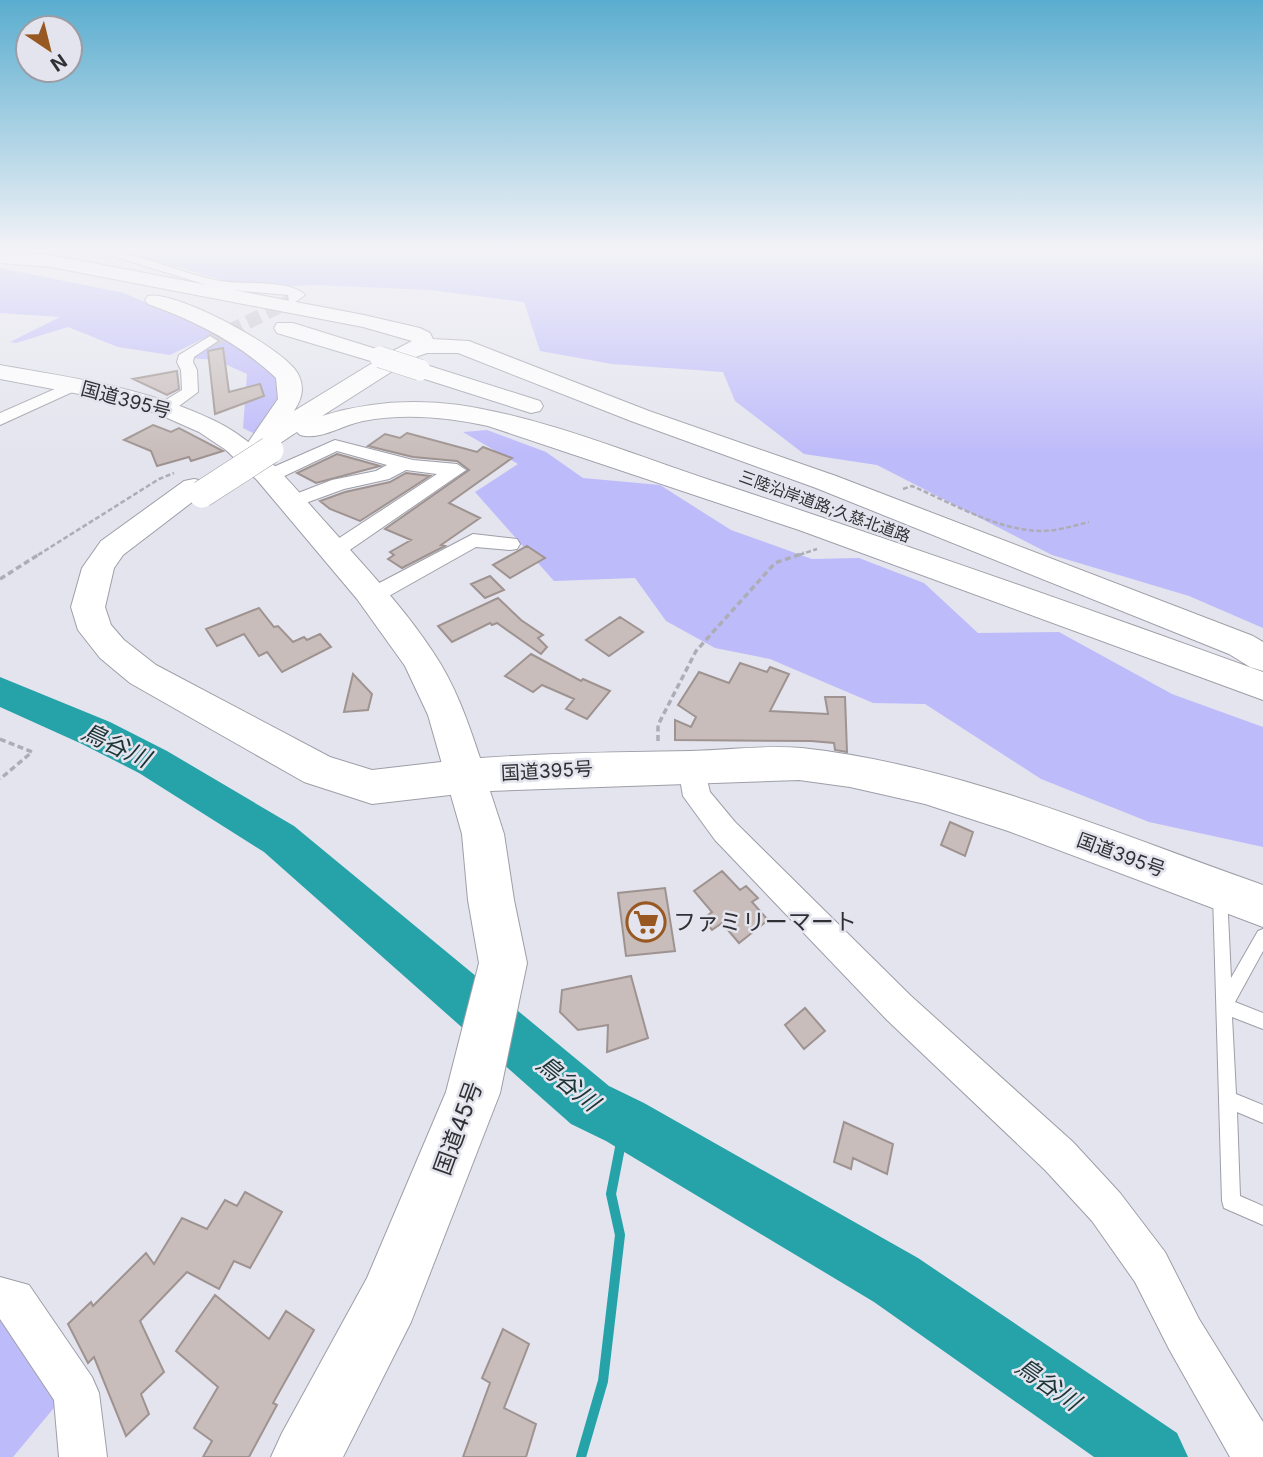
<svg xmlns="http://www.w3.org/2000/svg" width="1263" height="1457" font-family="Inter,'Noto Sans JP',sans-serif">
<rect width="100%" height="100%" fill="#e4e4ee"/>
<path fill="#bebbfa" d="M113 249H1263V628L1189 596 1052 555 877 465 804 454 735 401 723 372 612 364 540 351 524 302 431 290 316 285 275 287 230 282Z
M0 268 124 293 215 333 170 355 118 347 68 327 16 343 10 342 60 317 0 313Z
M223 337 273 371 281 400 255 434 243 428 247 374 216 360 189 358Z
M487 430 546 452 583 478 660 485 731 530 812 559 859 558 924 583 978 633 1059 632 1172 694 1263 727V847L1149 822 1041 779 925 704 873 703 770 659 715 648 666 621 635 578 554 581 475 492 518 464 463 432Z
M0 1311 58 1403 13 1457H0Z"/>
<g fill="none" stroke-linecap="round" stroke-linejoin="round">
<path stroke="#25a3a9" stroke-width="10" d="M581 1457 603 1381 620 1235 611 1194 625 1122"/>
<path fill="#25a3a9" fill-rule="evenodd" d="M0 677 110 722 167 751 294 826 609 1086 644 1103 918 1258 1177 1433 1188 1457H1094L874 1302 606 1141 571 1124 264 852 139 773 82 744 0 707Z"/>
</g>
<path fill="#c8bdba" stroke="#9e9390" stroke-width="2" d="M223 348 229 392 260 384 264 396 215 414 208 351Z
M177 371 179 389 167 395 133 379Z
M153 425 171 432 179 428 223 451 191 461 189 457 157 466 151 451 124 440Z
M407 433 477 452 483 447 512 458 449 503 480 518 441 545 445 546 402 568 388 559 394 555 390 552 411 540 385 529 469 470 457 461 413 457 368 446 385 434 400 438Z
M337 454 380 466 316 483 297 473Z
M406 473 430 476 360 521 330 509 320 501 345 492 390 482Z
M527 546 545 558 510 578 493 565Z
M490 576 504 590 485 598 471 584Z
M498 598 521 620 543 635 538 638 547 647 541 654 497 623 492 625 490 623 452 642 438 626Z
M259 608 274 627 278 626 293 642 304 637 307 640 320 634 331 647 282 672 267 652 259 656 244 634 217 646 206 629Z
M620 617 643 632 609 656 586 640Z
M531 654 581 681 583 679 610 691 587 719 566 709 574 699 542 685 533 692 505 676Z
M740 663 767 672 770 667 789 674 770 711 828 714 825 697H845L847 752 835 750 834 743 811 741 675 740V720L691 727 696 717 678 705 699 672 729 683Z
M353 674 372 694 368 710 344 712Z
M950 822 973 832 965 856 941 845Z
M722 871 740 890 746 886 758 898 752 902 768 920 739 943 722 923 712 930 703 919 712 912 694 891Z
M665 888 675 951 626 956 618 893Z
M631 976 648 1038 607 1052 608 1025 578 1030 560 1012 562 990Z
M805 1008 825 1031 804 1049 785 1025Z
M844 1122 893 1144 887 1174 853 1158 851 1169 834 1162Z
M245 1192 282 1212 250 1268 234 1261 219 1289 187 1272 140 1321 164 1372 141 1394 149 1414 126 1436 94 1357 88 1363 68 1324 91 1302 93 1306 146 1253 154 1264 182 1218 207 1229 225 1200 237 1206Z
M215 1295 269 1339 286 1311 314 1330 273 1403 277 1405 249 1457H203L212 1441 194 1428 218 1387 176 1351Z
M503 1329 529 1344 504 1408 536 1424 526 1457H463L490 1383 482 1378Z"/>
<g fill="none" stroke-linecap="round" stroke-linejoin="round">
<path stroke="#c0c0c9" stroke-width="14" stroke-dasharray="14 7" stroke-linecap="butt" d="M210 341 294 299"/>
<g stroke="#9e9ea8" stroke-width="2">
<path id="service" d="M1220 887 1225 889 1227 894 1231 978 1258 931 1263 929V951L1235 1002 1263 1013V1029L1232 1017 1236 1094 1263 1105V1123L1237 1112 1240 1196 1263 1206V1225L1224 1208 1222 1201 1213 894 1215 889Z"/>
</g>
<g stroke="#9e9ea8" stroke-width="2">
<path id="minor" d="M89 249C134 249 176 273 221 281 243 285 290 279 305 295L294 303 289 302 288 295 220 289Z
M210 336 218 341 194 357 193 362 197 370 198 392 171 412H159L156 408 159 404 182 390 181 370 177 362 179 355Z
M73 381 79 383 81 386 79 389 0 425V413Z
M335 440 413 460 457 464 466 470 341 556H327L323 551 327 546 437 474 406 470 389 479 344 489 292 508 285 506 282 502 285 498 332 480 376 471 387 465 337 451 276 480 269 482 260 476 262 472Z
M473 534 517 539 520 544 517 549 510 550 476 547 380 601 372 603 364 601 361 596 364 591Z
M692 756 702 759 710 792 735 822 911 996 1073 1142 1120 1193 1165 1252 1199 1319 1263 1422V1457H1230L1169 1349 1135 1282 1092 1221 1045 1170 887 1020 715 840 683 796 678 767 682 759Z
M0 1277 29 1285 92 1377 99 1393 107 1457H59L54 1400 0 1319Z"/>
</g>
<g stroke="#9e9ea8" stroke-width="2">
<path id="trunk" d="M0 365C73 378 148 388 215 421 261 443 294 488 328 525 364 566 403 606 433 652 455 684 468 722 480 758 550 753 621 752 691 751 728 750 767 745 802 748 959 765 1115 833 1263 885V927L1008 831 925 804 850 787 799 780 490 791 504 834 514 900 527 963 500 1093 411 1322 343 1457H271L282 1433 367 1278 446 1092 479 963 468 900 462 834 428 715 405 666 357 599 257 480 226 450 199 432 156 413 111 400 0 379Z"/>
</g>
<g stroke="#9e9ea8" stroke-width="2">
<path id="motorway" d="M0 251 51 255 364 315 420 328 430 333 433 339 469 341 649 411 836 476 1253 636 1263 642V671L1250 667 1229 654 816 488 631 421 458 353H427L413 358 322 416C367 402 412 399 459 405 547 418 638 457 722 484 903 544 1084 607 1263 672V700L799 530 488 426C447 417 405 413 363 421 342 425 320 441 300 435L297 432C282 441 269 454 251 450L247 444 278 399 276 378C239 343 196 321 148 304L145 300 148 296C174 289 289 350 299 376 305 389 301 400 294 411L374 362 277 333 274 328 277 323H293L389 353 412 341 363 327 51 267 0 263Z
M420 363 540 401 543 406 540 411 531 413 412 375 408 370 412 365Z
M194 479 204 481 208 487 204 493 123 555 114 568 105 607 111 625 124 640 156 665 330 757 372 770 467 759 481 764 487 776 481 788 467 793 372 804 304 782 130 683 100 658 78 630 71 607 82 568 101 541 184 481Z"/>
</g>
<path stroke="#adadb5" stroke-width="2.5" stroke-dasharray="5 2.5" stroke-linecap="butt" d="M903 489 912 486C952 503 996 530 1041 531 1057 531 1073 526 1089 522
M38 555 159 479 174 473
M799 555 817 549"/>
<path stroke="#adadb5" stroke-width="3.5" stroke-dasharray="6 3.5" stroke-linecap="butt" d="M0 579 41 553
M0 739 32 752 0 779
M658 741V725L696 651 775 563 804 553"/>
<use href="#service" fill="#fff" fill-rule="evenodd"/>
<use href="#minor" fill="#fff" fill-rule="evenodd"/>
<use href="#trunk" fill="#fff" fill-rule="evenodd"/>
<use href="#motorway" fill="#fff" fill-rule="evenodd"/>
<g stroke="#9e9ea8" stroke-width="22" stroke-linecap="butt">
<path id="motorway-bridge-far1" d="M380 357 420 370"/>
</g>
<g stroke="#9e9ea8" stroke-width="28" stroke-linecap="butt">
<path id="motorway-bridge" d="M202 494 270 450"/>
</g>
<use href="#motorway-bridge-far1" stroke="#fff" stroke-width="21"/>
<use href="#motorway-bridge" stroke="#fff" stroke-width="27"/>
</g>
<linearGradient id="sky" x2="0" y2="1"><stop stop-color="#5aadcf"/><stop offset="0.55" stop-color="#f3f3f7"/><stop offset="1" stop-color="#f3f3f7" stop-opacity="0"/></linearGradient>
<rect width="1263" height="453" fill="url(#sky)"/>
<defs>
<g id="supermarket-ring" transform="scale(2.0125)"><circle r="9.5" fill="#e4e4ee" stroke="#985821" stroke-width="1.5"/><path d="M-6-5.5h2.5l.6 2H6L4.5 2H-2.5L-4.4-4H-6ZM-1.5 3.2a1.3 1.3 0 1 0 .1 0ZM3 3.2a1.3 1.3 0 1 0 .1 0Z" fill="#985821"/></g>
</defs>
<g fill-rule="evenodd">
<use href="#supermarket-ring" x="646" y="922"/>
</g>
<g text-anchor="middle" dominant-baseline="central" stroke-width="5" stroke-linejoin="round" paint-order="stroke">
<g font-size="16" fill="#313135" stroke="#e4e4ee">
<text transform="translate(825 506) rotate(20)">三陸沿岸道路;久慈北道路</text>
</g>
<g font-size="19" fill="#313135" stroke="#e4e4ee">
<text transform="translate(126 400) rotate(15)">国道395号</text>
<text transform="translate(547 771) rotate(-3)">国道395号</text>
<text transform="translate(1121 855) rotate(20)">国道395号</text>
</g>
<g font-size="23" fill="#313135" stroke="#e4e4ee" text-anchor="start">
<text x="673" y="922">ファミリーマート</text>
</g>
<g font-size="23" fill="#313135" stroke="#e4e4ee">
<text transform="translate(458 1128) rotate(-70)">国道45号</text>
</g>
<g font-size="24" font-style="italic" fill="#1b3436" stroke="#e4e4ee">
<text transform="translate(116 745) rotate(25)">鳥谷川</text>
<text transform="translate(568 1083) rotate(39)">鳥谷川</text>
<text transform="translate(1048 1384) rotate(35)">鳥谷川</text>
</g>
</g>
<g transform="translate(49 49) rotate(145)"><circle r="33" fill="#e4e4ee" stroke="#9c9ca4" stroke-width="2"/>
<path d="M0-5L12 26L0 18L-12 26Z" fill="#985821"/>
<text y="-10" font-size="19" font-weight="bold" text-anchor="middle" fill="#313135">N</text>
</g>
</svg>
